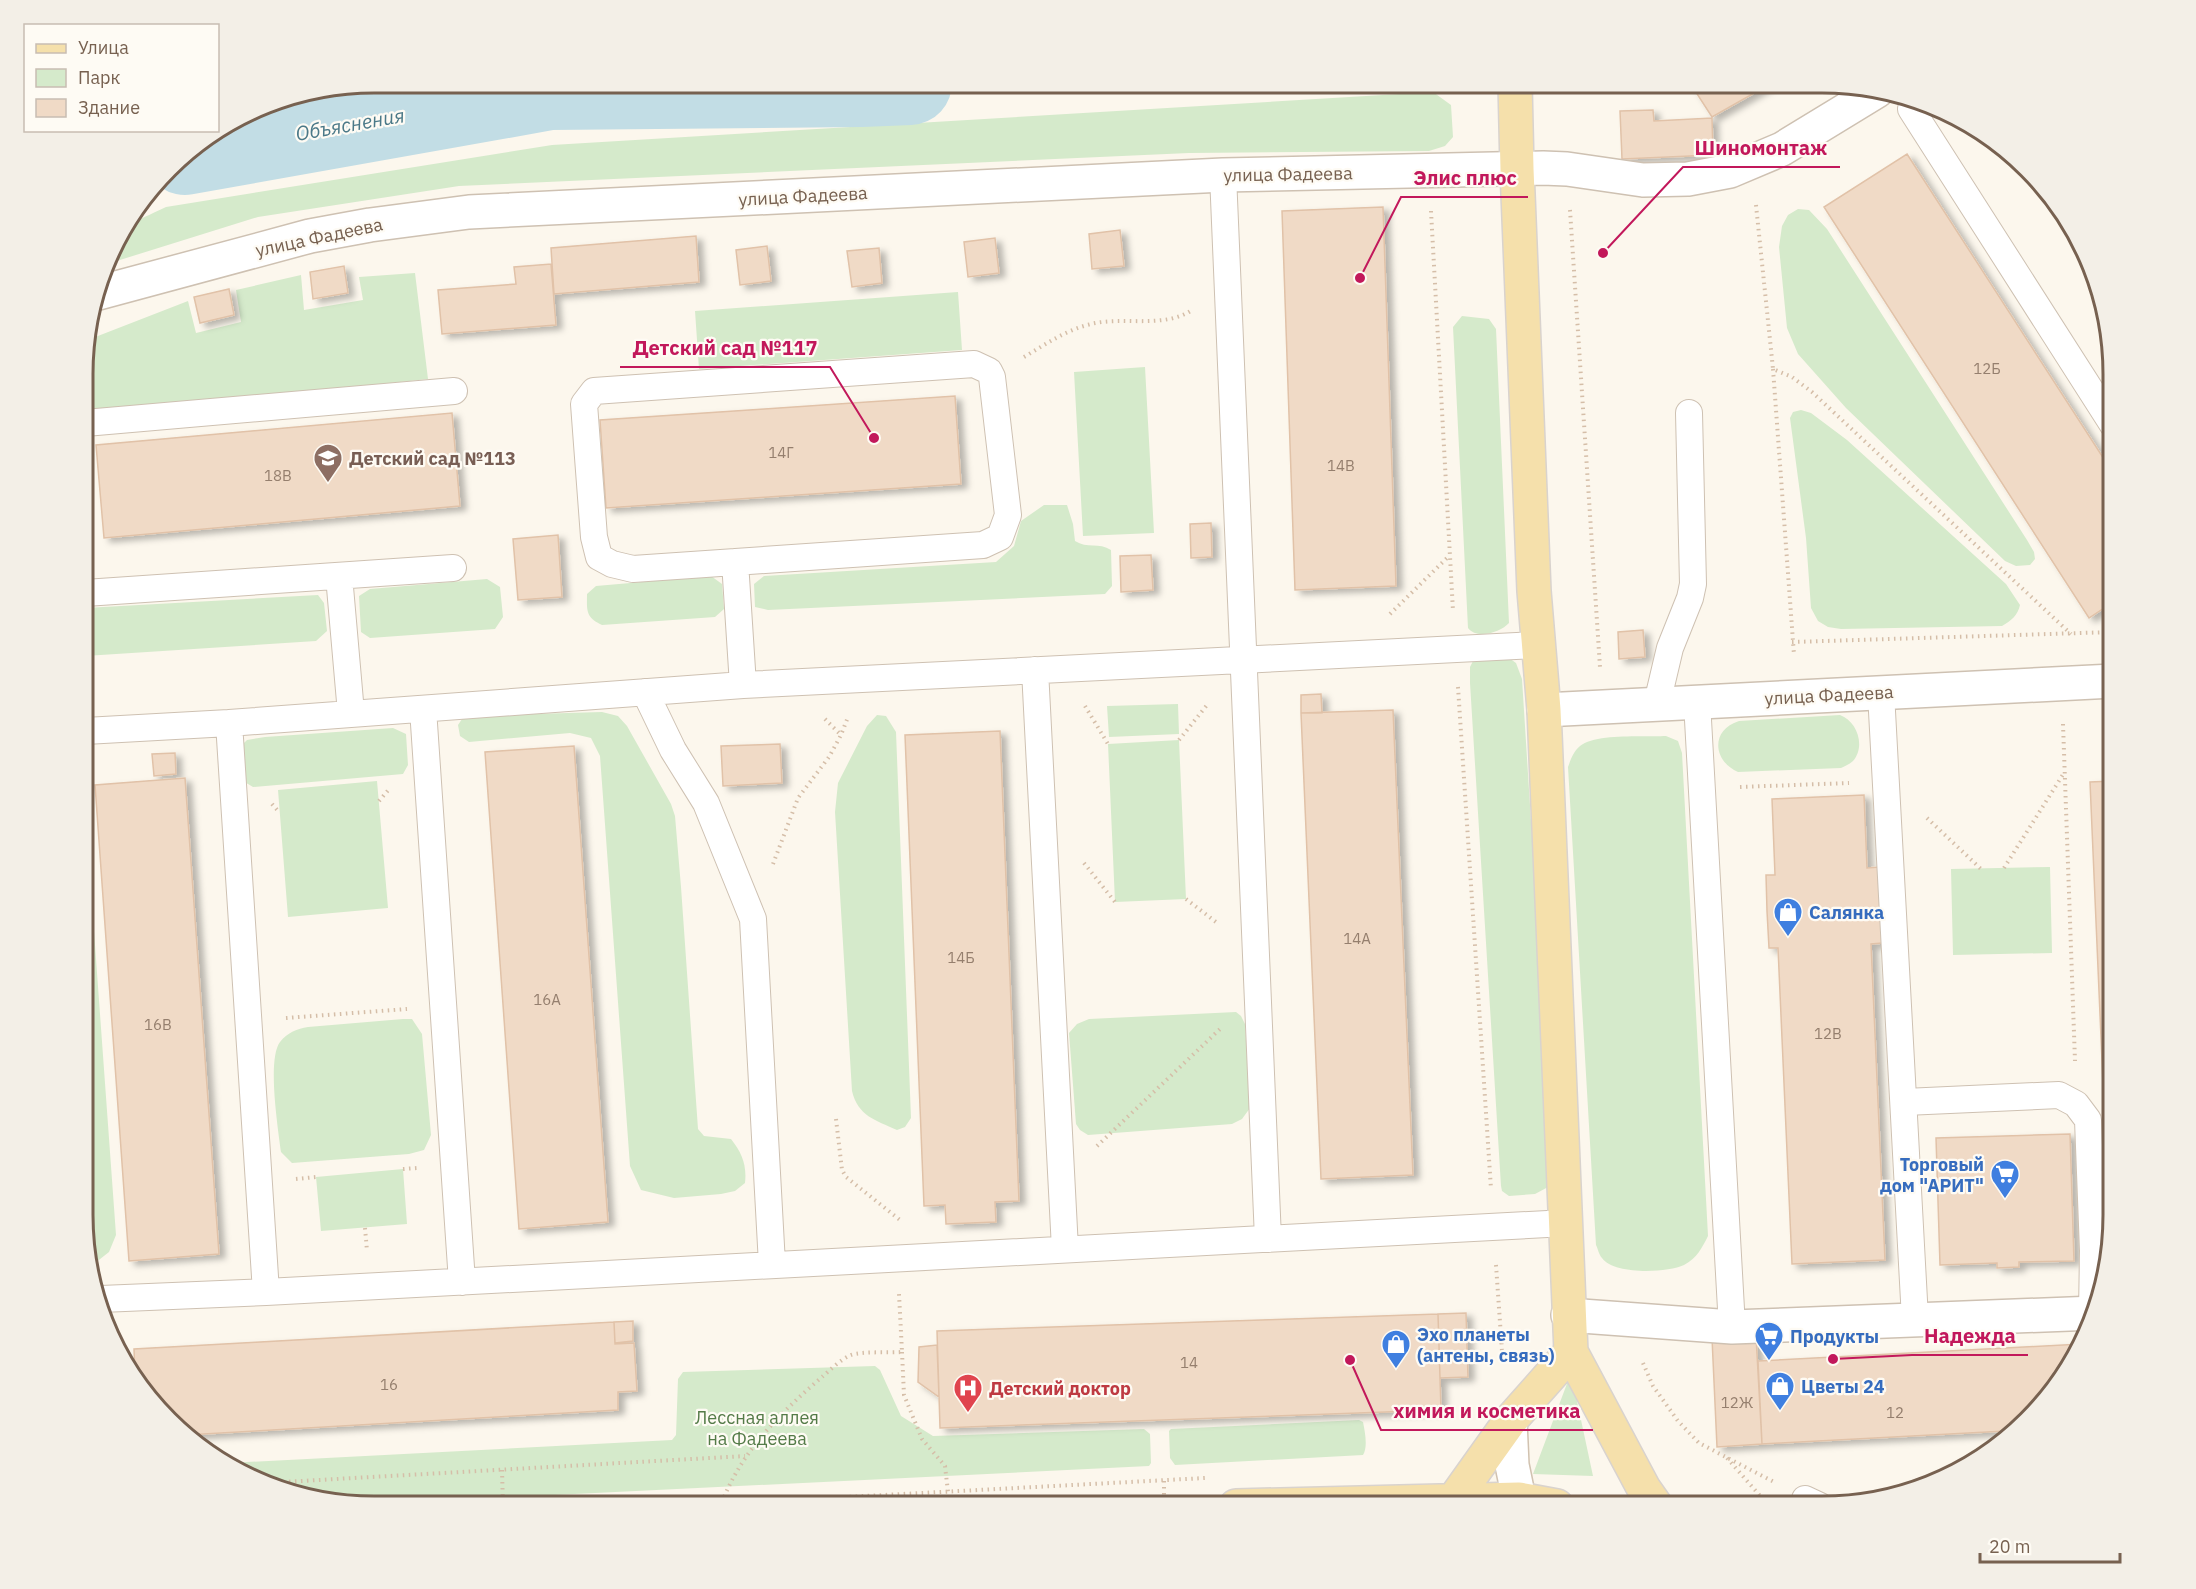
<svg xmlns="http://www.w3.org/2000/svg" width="2196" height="1589" font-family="'IBM Plex Sans',sans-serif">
<defs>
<filter id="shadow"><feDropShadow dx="6" dy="4" stdDeviation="3" flood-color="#0004"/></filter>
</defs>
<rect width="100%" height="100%" fill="#fcf7ed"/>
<path fill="#d5eacb" d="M1433 92 1451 105 1453 137 1445 146 1429 151 1189 153 459 186 258 217 107 264C119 224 131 224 166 207L552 145Z
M1798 209 1809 210 1827 229 2027 540 2034 552 2035 559 2030 565 2016 566 2005 561 1846 408 1798 354 1787 328 1779 247 1782 226 1788 215Z
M415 273 428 379 85 416V341L188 301 196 333 241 322 236 290 301 275 304 310 363 300 359 277Z
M958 292 962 350 699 369 695 311Z
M1462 316 1489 319 1496 329 1509 623C1501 632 1477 640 1468 628L1453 327Z
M1145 367 1154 533 1083 536 1074 372Z
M1801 410 1811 413 1847 440 2006 584 2020 605C2018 615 2011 621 2002 626L1841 629 1828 627 1818 621 1811 608 1806 538 1790 418 1793 412Z
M1044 505H1067L1073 524 1075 541C1087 549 1099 542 1111 550L1112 586 1105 594 768 610 755 607 754 584 764 576 996 562 1014 546 1021 521Z
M711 576 722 584 724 609 715 617 602 625C585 617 587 610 587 594L596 586Z
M487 579 500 587 503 617 495 629 370 638 361 632 359 596 370 589Z
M318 595 324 603 327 631 316 641 85 656V608Z
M1509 658 1516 663 1522 679 1553 1169 1550 1186 1535 1194 1509 1196 1502 1191 1501 1186 1470 683V667L1473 661Z
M1178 704 1179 734 1109 737 1107 706Z
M602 712 618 716 627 726 671 804 675 816 681 887 698 1129 704 1136 731 1139C742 1153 747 1165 745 1183L735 1191 721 1194 674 1198 641 1190 630 1166 600 756 591 738 570 733 469 742 460 736 458 725 464 716Z
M877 715 886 716 896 732 911 1118 905 1127 897 1130C875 1120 858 1116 852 1091L835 812 838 783 867 726Z
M1840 715C1857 721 1866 746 1853 761 1850 764 1845 766 1841 768L1738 772C1713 761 1710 730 1739 721Z
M393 728 406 734 408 765 403 774 253 787 243 781 239 748 247 740 265 737Z
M1666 736 1678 741 1682 753 1708 1236C1702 1248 1697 1258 1684 1265 1667 1273 1614 1275 1602 1258 1599 1255 1598 1249 1596 1245L1568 767C1571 759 1573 752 1580 746 1596 733 1644 737 1666 736Z
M1179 740 1186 899 1115 902 1108 744Z
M377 781 388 908 288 917 278 790Z
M85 807 116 1235 109 1252 90 1267 85 1253Z
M2050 867 2052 953 1953 955 1951 869Z
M1236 1012 1241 1016 1245 1024 1250 1108 1242 1119 1232 1124 1088 1135 1080 1130 1076 1124 1069 1033 1077 1024 1089 1019Z
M403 1019H412L422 1034 431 1135 424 1150 409 1154 292 1163 281 1152C278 1128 267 1059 280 1042 288 1032 297 1029 308 1027Z
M403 1169 407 1224 321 1231 316 1177Z
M875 1366 880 1370 901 1416 933 1436 1144 1429 1150 1434 1151 1463 1149 1466 350 1505 280 1491 228 1463 672 1440 676 1435 678 1379 683 1372Z
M1571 1373 1593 1476 1533 1474Z
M1359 1420 1363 1422C1365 1432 1368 1447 1363 1455L1175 1465 1170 1458 1169 1431 1171 1429Z"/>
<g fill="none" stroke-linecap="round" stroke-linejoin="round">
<path stroke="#c2dde5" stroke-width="84" d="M185 153 550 88 861 85 910 83"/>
</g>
<path fill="#f0dac6" stroke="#e1c2a8" stroke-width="1.5" filter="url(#shadow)" d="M1690 83H1772L1712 117Z
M1653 110 1654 121 1712 118 1713 155 1622 159 1620 111Z
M1907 154 2113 473V602L2089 618 1824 207Z
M1383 207 1396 586 1295 590 1282 211Z
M1120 230 1124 266 1092 269 1089 234Z
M696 236 699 282 554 294 551 248Z
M995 238 999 273 968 277 964 242Z
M767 246 771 281 740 285 736 250Z
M879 248 882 283 852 287 847 251Z
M551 264 556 325 442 334 438 290 516 284 514 267Z
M344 266 348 293 313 299 310 272Z
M229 289 234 315 200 323 194 297Z
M955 396 961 484 606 508 600 420Z
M452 413 460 506 104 538 96 445Z
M1211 523 1212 557 1191 558 1190 524Z
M558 535 562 597 518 600 513 539Z
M1151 555 1153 590 1121 592 1120 556Z
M1643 630 1645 657 1619 659 1618 632Z
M1321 694 1322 713H1301V695Z
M1393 710 1413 1175 1321 1179 1301 713Z
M1000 731 1019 1201 995 1202 996 1222 946 1224 945 1205 924 1206 905 735Z
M780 744 782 783 723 786 721 746Z
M574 746 608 1222 519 1229 485 752Z
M175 753 176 774 154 776 152 754Z
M185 778 219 1254 129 1261 95 785Z
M2113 781V1234L2110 1247 2090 782Z
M1864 795 1867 868 1880 867 1883 943 1871 944 1885 1260 1792 1264 1778 948H1769L1767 911 1766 875H1775L1772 799Z
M2070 1134 2074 1261 2019 1262V1267L1997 1268V1263L1940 1265 1936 1138Z
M1466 1313 1468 1377 1440 1378 1438 1314Z
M1438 1314 1441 1410 940 1428 937 1331Z
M633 1321V1341L615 1343 614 1322Z
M614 1322 615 1344 634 1343 637 1391 618 1392V1410L186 1435 135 1377 134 1349Z
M1756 1336 1762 1444 1717 1447 1712 1338Z
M2081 1344 2053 1393 2006 1431 1762 1444 1758 1361Z
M937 1345 939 1397 918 1382 919 1347Z"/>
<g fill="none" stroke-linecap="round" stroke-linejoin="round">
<g stroke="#cec1b2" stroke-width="28">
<path id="service" d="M1911 109 2113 425
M1223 175 1268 1239
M974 364 989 371 992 377 1008 515 1000 537 983 545 633 569 612 564 599 557 594 537 584 404 594 391Z
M85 423 454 391
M735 562 743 685
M339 576 351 713
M85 593 453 568
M1035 670 1065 1249
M645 692 673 750 706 803 753 919 772 1264
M1881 693 1915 1319
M1697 702 1732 1327
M1657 703 1670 648 1690 598 1693 584 1689 413
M423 709 462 1282
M229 723 266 1292
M85 731 229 723 743 685 1538 645
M1905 1102 2059 1095 2076 1104 2088 1120 2093 1251 2092 1313
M101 1299 266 1292 1566 1223
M1805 1499 1820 1506"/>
</g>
<g stroke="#cec1b2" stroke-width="36">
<path id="minor" d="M98 293 310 236 370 225 469 212 1223 175 1543 168 1567 169 1643 180 1688 179 1730 171 1782 149 1877 91
M1544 710 2113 681
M1568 1315 1732 1327 2095 1313"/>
</g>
<g stroke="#d1c2b0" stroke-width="36">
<path id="secondary" d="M1510 1421 1512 1465 1519 1499"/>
</g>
<g stroke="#d9d3ce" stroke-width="36">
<path id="primary" d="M1515 83 1517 169 1534 591 1544 710 1571 1352 1644 1489 1656 1506
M1453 1501 1510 1421 1571 1352
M1236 1506 1519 1499 1557 1506"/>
</g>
<path stroke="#d5bea8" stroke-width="4" stroke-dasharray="1.5 4.5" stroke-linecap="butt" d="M1756 205 1773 369 1792 377 1812 392 2071 634
M1570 210 1600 667
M1431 211 1453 611
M1024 357C1046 344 1066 330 1091 324 1123 316 1164 329 1192 310
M1773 369 1794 655
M1390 614 1449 556
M1792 642 2113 632
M1458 687 1491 1189
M1085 706 1108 744
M825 719 841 735
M2063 724 2075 1061
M1179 740 1207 705
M1740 787 1849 783
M379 801 390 788
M272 804 279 812
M1927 818 1981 869
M1084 863 1115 902
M773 864 798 798 829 757 841 735 848 717
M2004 868 2064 773
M1186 899 1216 922
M286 1018 407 1009
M836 1119 842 1170 846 1177 900 1220
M1097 1146 1220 1029
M403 1169 417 1168
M296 1179 316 1177
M365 1228 367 1251
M1496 1265 1503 1365
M902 1352 904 1395 922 1439 945 1466 948 1492
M1643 1363 1653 1386 1678 1421 1699 1443 1774 1482
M1727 1458 1768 1505
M502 1470 503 1506
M1164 1481V1506
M265 1483 745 1456
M722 1502C742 1451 780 1413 822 1377 829 1371 841 1359 851 1355 864 1351 887 1353 902 1352L899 1294
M676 1506 1205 1478"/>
<use href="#service" stroke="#fff" stroke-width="26"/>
<use href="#minor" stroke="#fff" stroke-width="33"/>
<use href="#secondary" stroke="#fff" stroke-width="33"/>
<use href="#primary" stroke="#f5e0ab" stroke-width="33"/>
</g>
<defs>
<g id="school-pin" transform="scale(1.5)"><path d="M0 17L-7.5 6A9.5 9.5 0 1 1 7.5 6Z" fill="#8d6e63" stroke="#fefbf4"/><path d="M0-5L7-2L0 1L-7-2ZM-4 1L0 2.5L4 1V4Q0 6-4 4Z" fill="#fff"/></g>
<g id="shop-pin" transform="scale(1.5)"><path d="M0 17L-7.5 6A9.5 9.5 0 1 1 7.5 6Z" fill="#3f7fe0" stroke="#fefbf4"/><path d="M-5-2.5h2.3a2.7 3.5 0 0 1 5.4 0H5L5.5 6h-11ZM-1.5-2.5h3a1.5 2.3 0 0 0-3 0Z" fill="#fff"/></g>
<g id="supermarket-pin" transform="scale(1.5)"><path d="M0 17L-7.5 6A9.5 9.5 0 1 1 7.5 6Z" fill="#3f7fe0" stroke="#fefbf4"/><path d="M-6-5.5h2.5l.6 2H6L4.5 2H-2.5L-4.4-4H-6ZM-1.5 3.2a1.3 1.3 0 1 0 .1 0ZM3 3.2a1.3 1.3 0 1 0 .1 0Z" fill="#fff"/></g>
<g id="hospital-pin" transform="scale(1.5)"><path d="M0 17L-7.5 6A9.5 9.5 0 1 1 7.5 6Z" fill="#e0444e" stroke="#fefbf4"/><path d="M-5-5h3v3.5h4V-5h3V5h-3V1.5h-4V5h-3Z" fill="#fff"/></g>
</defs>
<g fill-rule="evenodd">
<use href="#school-pin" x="328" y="458"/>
<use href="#shop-pin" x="1788" y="912"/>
<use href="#supermarket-pin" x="2005" y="1174"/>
<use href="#supermarket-pin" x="1769" y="1336"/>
<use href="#shop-pin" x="1396" y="1344"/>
<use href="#shop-pin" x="1780" y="1386"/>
<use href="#hospital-pin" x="968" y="1388"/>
</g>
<g text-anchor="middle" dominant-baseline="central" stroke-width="4.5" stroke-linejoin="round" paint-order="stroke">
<g font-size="15" fill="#957f6e">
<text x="1987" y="368">12Б</text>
<text x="781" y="452">14Г</text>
<text x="1341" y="465">14В</text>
<text x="278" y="475">18В</text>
<text x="1357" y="938">14А</text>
<text x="961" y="957">14Б</text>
<text x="547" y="999">16А</text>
<text x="158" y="1024">16В</text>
<text x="1828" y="1033">12В</text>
<text x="1189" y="1362">14</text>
<text x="389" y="1384">16</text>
<text x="1737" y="1402">12Ж</text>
<text x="1895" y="1412">12</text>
</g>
<g font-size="18" fill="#776150" stroke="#fefbf4">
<text transform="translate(1288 174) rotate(-1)">улица Фадеева</text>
<text transform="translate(803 196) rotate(-3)">улица Фадеева</text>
<text transform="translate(319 237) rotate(-12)">улица Фадеева</text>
<text transform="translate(1829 695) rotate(-3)">улица Фадеева</text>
</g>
<g font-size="18" font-weight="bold" fill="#785e54" stroke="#fefbf4" text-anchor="start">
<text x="349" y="458">Детский сад №113</text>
</g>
<g font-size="18" font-weight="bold" fill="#366cbe" stroke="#fefbf4" text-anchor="start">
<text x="1809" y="912">Салянка</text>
<text x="1984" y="1164" text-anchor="end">Торговый<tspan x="1984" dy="21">дом "АРИТ"</tspan></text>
<text x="1417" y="1334">Эхо планеты<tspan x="1417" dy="21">(антены, связь)</tspan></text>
<text x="1790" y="1336">Продукты</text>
<text x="1801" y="1386">Цветы 24</text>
</g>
<g font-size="18" font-weight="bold" fill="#be3a42" stroke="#fefbf4" text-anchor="start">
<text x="989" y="1388">Детский доктор</text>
</g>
<g font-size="18" fill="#547b48" stroke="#fefbf4">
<text x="757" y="1417">Лессная аллея<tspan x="757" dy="21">на Фадеева</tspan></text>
</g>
<g font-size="20" font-style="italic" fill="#4b7988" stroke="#fefbf4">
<text transform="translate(350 124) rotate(-10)">Объяснения</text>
</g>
</g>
<path d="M0 0H2196V1589H0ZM374 93H1822A281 281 0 0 1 2103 374V1215A281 281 0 0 1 1822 1496H374A281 281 0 0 1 93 1215V374A281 281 0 0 1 374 93Z" fill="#f3efe7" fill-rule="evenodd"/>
<path fill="none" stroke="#776150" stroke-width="3" d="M374 93H1822A281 281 0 0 1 2103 374V1215A281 281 0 0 1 1822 1496H374A281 281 0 0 1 93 1215V374A281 281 0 0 1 374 93Z"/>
<path fill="none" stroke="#c2185b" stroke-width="2" d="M1603 253L1683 167H1840M1360 278L1401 197H1528M874 438L830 367H620M1833 1359L1912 1355H2028M1350 1360L1381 1430H1593"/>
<g fill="#c2185b" stroke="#fefbf4" stroke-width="2">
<circle cx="1603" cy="253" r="6"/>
<circle cx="1360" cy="278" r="6"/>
<circle cx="874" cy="438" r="6"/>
<circle cx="1833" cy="1359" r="6"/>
<circle cx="1350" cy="1360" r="6"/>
</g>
<g font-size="20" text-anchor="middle" font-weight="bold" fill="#c2185b" stroke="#fefbf4" stroke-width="4.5" stroke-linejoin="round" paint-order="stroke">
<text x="1761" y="155">Шиномонтаж</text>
<text x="1465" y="185">Элис плюс</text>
<text x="725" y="355">Детский сад №117</text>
<text x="1970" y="1343">Надежда</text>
<text x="1487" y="1418">химия и косметика</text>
</g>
<rect x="24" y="24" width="195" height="108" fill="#fefbf4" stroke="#c8bdb2" stroke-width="1.5"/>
<rect x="36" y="44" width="30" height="9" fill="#f5e0ab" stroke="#c8bdb2" stroke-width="1.5"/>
<text x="78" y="54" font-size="18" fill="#776150">Улица</text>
<rect x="36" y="69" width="30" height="18" fill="#d5eacb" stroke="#c8bdb2" stroke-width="1.5"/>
<text x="78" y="84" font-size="18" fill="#776150">Парк</text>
<rect x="36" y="99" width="30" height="18" fill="#f0dac6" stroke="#c8bdb2" stroke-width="1.5"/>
<text x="78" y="114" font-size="18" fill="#776150">Здание</text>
<path d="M1980 1553v9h140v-9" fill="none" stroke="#776150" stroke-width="3"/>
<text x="1989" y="1553" font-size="18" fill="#776150" stroke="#fefbf4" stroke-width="4.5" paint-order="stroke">20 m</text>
</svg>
